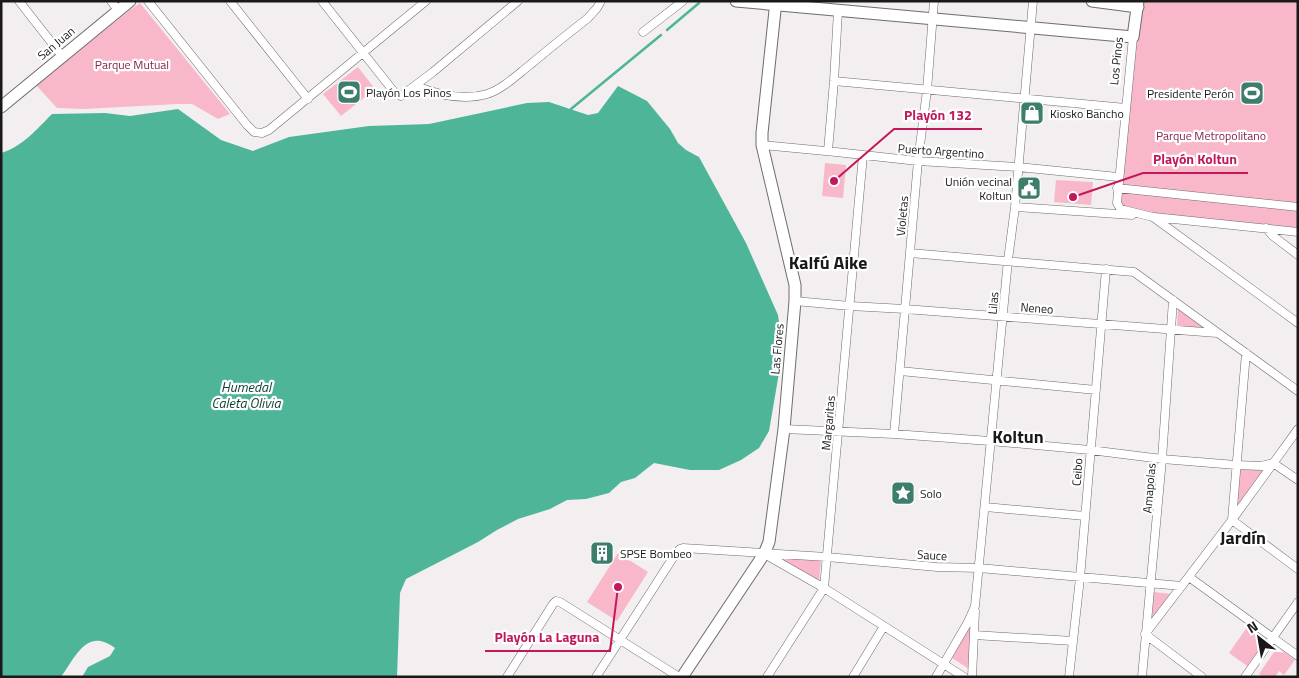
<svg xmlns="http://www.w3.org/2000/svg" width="1299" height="678" font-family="'Titillium Web',sans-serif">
<rect width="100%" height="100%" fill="#f3eff0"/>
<path fill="#f8b8ca" d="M1138 1H1298V232L1124 210 1116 199Z
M140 3 230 114 218 119 192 104H178L84 109 57 108 36 85 130 10Z
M358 67 375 89 341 116 323 94Z
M825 163 846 165 843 198 822 196Z
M1056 180 1093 182 1091 205 1054 202Z
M1178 307 1207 328 1177 326Z
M1265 468 1236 508 1238 469 1257 470Z
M618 553 648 572 617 621 587 602Z
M772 557 821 559 819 583Z
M1154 592 1171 594 1152 618Z
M971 622 969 669 952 658Z
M1248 626 1264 638 1265 645 1250 668 1229 653Z
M1281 650 1295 660 1284 675 1279 671 1275 677H1263L1259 674 1274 652Z"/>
<path fill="#4eb599" d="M618 86 647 101 670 129 678 143 686 150 699 157 746 243 778 315 782 344 779 373 769 431 759 448 741 460 719 470H690L654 463 635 478 621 482 609 493 586 499 567 500 550 509 518 519 497 530 478 542 406 579 400 593 397 677H82L88 667 110 656 115 648C87 627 76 656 61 677H1V153C22 147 37 129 52 114L105 113 130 116 178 109 221 140 253 151 289 137 369 126 429 124 527 103 549 102 588 115 598 113Z"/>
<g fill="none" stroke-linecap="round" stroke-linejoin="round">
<path stroke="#4eb599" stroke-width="2.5" d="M667 30 699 3
M571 109 661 35"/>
<g stroke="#6e6b6c" stroke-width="9">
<path id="street" d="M19 1 62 56
M111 1 118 10
M148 1 247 125 254 132 262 133 269 130 426 1
M230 1 308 99
M322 1 395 93 401 96 433 72 518 1
M643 32 683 1
M1133 37 1117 203 1120 208 1124 210 1153 217 1298 323
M834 81 1126 108
M416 86C438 95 463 101 487 94 503 89 518 74 531 64 550 48 569 33 588 18L597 8 601 1
M762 145 836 152 918 161 1018 167 1118 177
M828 151 834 81 838 11
M1117 188 1298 207
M1015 207 1132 215
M1154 217 1298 232
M1266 228 1273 236 1298 255
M910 253 1134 272 1298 391
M795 301 850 306 905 309 1217 333
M1246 353 1232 520 1298 569
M900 371 1096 390
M784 429 894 434 990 441 1090 450 1162 459 1236 465 1261 466 1273 463
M894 434 918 161 927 90 934 1
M1273 463 1298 480
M985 507 1085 516
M768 556 824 588 964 677
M1189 577 1298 656
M974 635 1073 641
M507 677 553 604 556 601 560 602 679 677
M596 677 676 553 680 549 683 548 827 557 937 567 979 568 1182 586
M767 677 824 588 863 155
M853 677 884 626
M936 677 968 622 975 606 1008 260 1015 207 1033 1
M972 677 975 611
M1069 677 1080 578 1106 269
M1142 677 1162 459 1173 300
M1202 677 1145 634 1232 520 1298 429
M1245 677 1298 602"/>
</g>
<g stroke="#6e6b6c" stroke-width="13">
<path id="secondary" d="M736 1 1133 37 1138 1
M1092 1 1138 7
M1 107 130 1
M682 677 764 554 769 542 784 429 795 301V285L762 145V133L776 1"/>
</g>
<use href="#street" stroke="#fff" stroke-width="8"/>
<use href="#secondary" stroke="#fff" stroke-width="11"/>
</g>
<defs>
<g id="stadium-square" transform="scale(1.25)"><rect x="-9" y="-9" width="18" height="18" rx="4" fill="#3d7d6b" stroke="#fff"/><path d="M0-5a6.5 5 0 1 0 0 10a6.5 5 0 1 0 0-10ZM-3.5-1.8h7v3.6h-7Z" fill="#fff"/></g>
<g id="shop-square" transform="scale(1.25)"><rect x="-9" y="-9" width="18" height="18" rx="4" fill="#3d7d6b" stroke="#fff"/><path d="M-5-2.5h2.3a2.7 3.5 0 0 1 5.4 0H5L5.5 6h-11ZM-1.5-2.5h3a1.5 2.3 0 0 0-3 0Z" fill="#fff"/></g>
<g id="civic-square" transform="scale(1.25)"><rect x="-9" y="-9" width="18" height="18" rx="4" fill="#3d7d6b" stroke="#fff"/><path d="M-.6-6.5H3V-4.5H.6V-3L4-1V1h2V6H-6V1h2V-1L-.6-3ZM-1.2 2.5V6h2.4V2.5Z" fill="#fff"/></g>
<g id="sight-square" transform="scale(1.25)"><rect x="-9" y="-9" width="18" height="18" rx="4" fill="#3d7d6b" stroke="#fff"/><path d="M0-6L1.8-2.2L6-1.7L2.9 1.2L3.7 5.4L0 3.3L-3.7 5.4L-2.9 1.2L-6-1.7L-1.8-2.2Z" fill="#fff"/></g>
<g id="building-square" transform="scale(1.25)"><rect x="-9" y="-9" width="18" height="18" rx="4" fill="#3d7d6b" stroke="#fff"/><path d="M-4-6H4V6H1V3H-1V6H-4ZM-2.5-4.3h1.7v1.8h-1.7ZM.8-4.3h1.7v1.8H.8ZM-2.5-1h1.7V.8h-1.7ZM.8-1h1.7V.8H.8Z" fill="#fff"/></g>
</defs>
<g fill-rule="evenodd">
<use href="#stadium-square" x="349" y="92"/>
<use href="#stadium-square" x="1252" y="93"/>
<use href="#shop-square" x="1032" y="113"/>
<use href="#civic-square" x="1029" y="188"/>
<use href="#sight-square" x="903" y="493"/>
<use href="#building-square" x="602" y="553"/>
</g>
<g text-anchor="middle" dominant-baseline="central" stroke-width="4.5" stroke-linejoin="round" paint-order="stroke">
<g font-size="12" fill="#1a1819" stroke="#fff">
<text transform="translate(56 43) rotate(-40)">San Juan</text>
<text transform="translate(1116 61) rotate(-84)">Los Pinos</text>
<text transform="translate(941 151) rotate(4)">Puerto Argentino</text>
<text transform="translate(902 216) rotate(-85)">Violetas</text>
<text transform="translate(993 303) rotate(-85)">Lilas</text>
<text transform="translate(1037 308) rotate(4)">Neneo</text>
<text transform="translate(777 349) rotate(-85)">Las Flores</text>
<text transform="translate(828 423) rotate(-85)">Margaritas</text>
<text transform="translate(1077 472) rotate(-86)">Ceibo</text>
<text transform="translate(1149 488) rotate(-85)">Amapolas</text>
<text transform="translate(932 555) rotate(4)">Sauce</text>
</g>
<g font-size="12" fill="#842449" stroke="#fff">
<text x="132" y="64">Parque Mutual</text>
<text x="1211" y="135">Parque Metropolitano</text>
</g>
<g font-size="12" fill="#1a1819" stroke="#fff" text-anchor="start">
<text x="366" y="92">Playón Los Pinos</text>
<text x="1234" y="93" text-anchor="end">Presidente Perón</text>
<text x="1050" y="113">Kiosko Bancho</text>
<text x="1012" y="181" text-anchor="end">Unión vecinal<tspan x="1012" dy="14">Koltun</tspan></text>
<text x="920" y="493">Solo</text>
<text x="620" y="553">SPSE Bombeo</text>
</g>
<g font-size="14" font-style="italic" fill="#103e33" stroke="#fff">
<text x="246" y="386">Humedal<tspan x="246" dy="16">Caleta Olivia</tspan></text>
</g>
<g font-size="18" font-weight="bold" fill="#1a1819" stroke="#fff">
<text x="828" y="262">Kalfú Aike</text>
<text x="1018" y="436">Koltun</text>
<text x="1243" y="537">Jardín</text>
</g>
</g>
<path fill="none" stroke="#c2185b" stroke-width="2" d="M834 181L894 129H982M1073 197L1143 173H1248M618 587L610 651H485"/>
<g fill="#c2185b" stroke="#fff" stroke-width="2">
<circle cx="834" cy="181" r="5"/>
<circle cx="1073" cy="197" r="5"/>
<circle cx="618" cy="587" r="5"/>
</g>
<g font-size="14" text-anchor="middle" font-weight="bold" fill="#c2185b" stroke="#fff" stroke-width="4.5" stroke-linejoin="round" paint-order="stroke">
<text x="938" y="120">Playón 132</text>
<text x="1195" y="164">Playón Koltun</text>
<text x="547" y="642">Playón La Laguna</text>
</g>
<rect width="1299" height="678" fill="none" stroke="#1a1819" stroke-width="5"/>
<g transform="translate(1259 638) rotate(329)" stroke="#ffffff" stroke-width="4" paint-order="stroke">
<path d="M0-4L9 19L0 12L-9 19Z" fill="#1a1819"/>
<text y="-8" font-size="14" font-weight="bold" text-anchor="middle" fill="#1a1819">N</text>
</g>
</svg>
